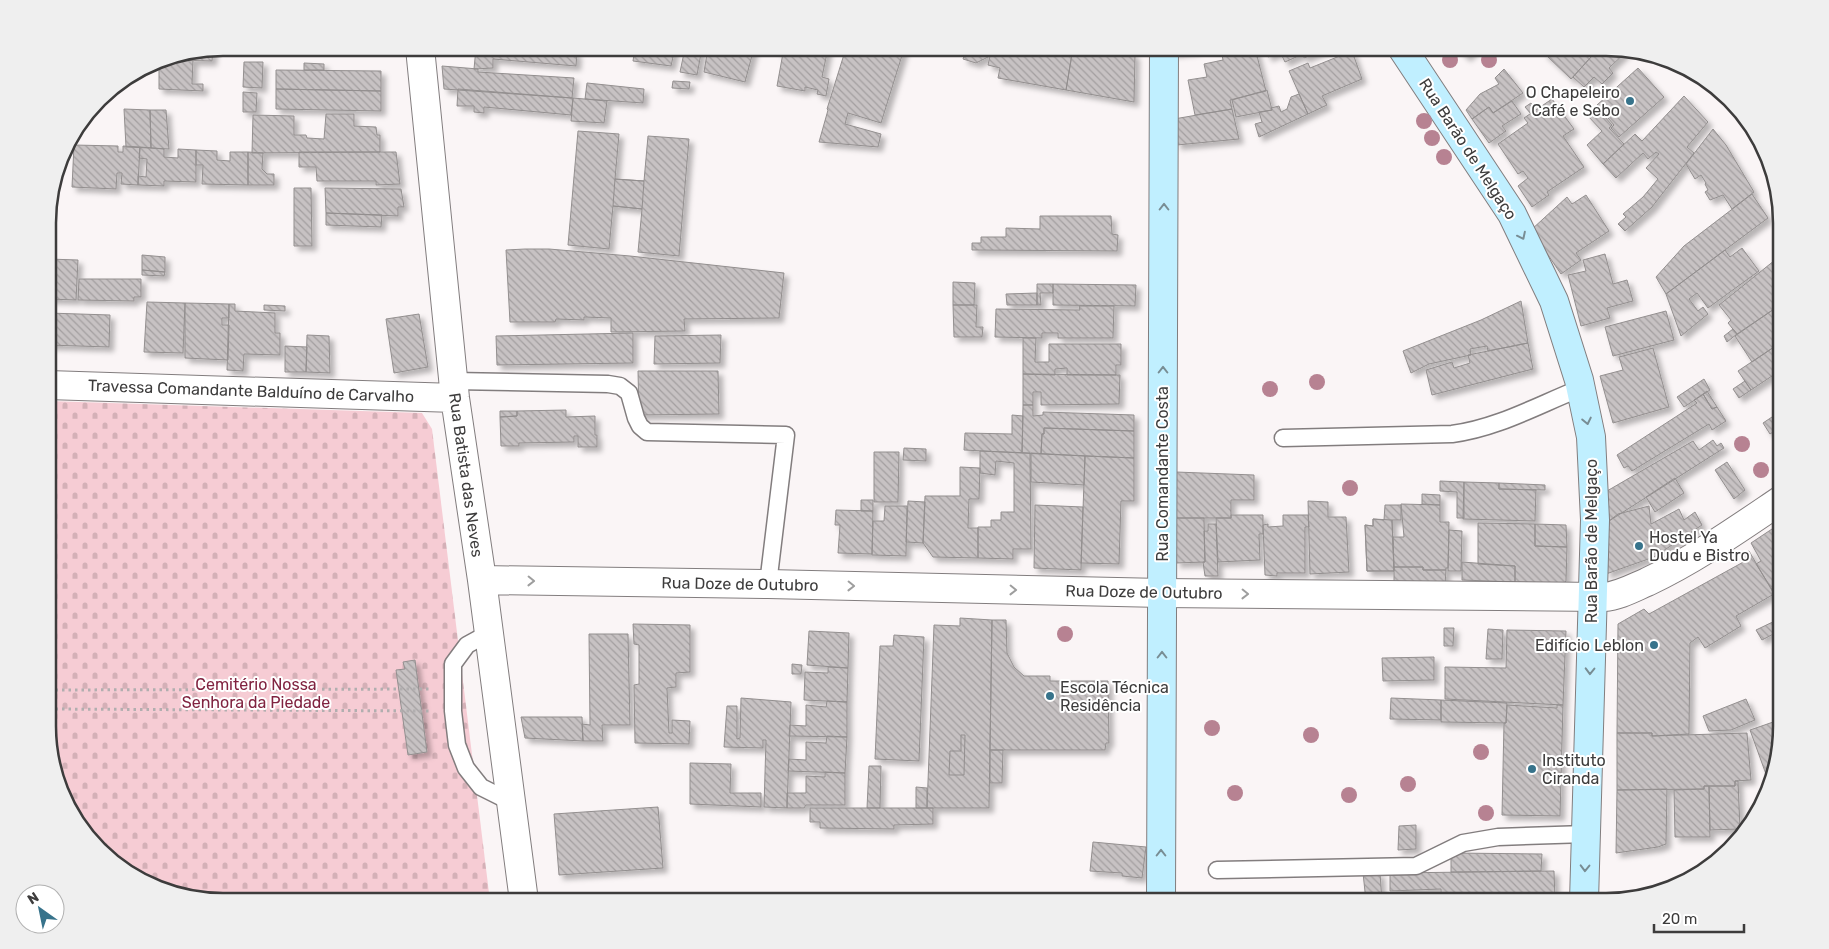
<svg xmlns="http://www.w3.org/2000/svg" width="1829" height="949" font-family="Rubik,sans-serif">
<defs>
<pattern id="cemetery-stones" width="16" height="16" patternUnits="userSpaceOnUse" patternTransform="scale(1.25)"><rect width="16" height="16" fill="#f6ccd4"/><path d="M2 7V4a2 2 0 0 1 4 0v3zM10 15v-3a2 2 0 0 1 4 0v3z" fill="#d4b0b7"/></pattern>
<pattern id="building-back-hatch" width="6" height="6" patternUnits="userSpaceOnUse" patternTransform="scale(1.25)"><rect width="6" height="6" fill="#c7c2c3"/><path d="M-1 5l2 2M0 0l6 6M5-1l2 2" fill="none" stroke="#a39fa0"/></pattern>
<filter id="shadow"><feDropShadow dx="4.5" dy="4.5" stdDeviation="2.5" flood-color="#0004"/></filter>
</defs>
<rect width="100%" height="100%" fill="#faf5f6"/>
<path fill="url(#cemetery-stones)" d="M48 401 422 413 432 429 490 901H224L146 883 84 832 49 749Z"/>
<path fill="url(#building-back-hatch)" stroke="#938f8f" filter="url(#shadow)" d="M476 48H562V52L577 53 576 66 493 59V68L474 69Z
M562 48H573V52H562Z
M635 48H675L671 66 633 61Z
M685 48H702L697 75 680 72Z
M708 48H754L745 82 704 72Z
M778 48H828L822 77 829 79 826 96 817 94 818 90 805 87V91L777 86 783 53 777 52Z
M846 48H899L904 49 881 123 848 113 845 124 881 134 878 147 819 142 828 110 827 109Z
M967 48H1073L1066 90 998 78 1000 68 988 65 990 56 976 63 963 59Z
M1073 48H1110L1131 52 1135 56 1134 102 1066 90Z
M1172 48H1196V50L1172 53Z
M1255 48 1266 91 1230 100 1232 109 1195 115 1188 80 1207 77 1204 64 1223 60 1222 55Z
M1264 48H1290L1268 57Z
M1290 48H1330L1304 58 1303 54 1285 62 1280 52Z
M1457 48H1477L1466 57Z
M1546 48H1555L1547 57 1543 53 1547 48Z
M1555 48H1582L1591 57 1571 79 1547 56Z
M1582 48H1605L1626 52 1609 68 1613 73 1602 84 1594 77 1584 87 1573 77 1591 57Z
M213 50 212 61 163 60Z
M1352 51 1362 79 1322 96 1327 105 1308 114 1289 71 1308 63 1310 68Z
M159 60H193L192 84H203V91L159 89Z
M244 62H263L262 88 243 87Z
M304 63 324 64V70H304Z
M442 66 478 69V72L574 78 572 98 444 89Z
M1638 68 1664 97 1619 137 1611 128 1614 125 1597 105Z
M1504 69 1523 93 1493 113 1489 107 1472 119 1466 110 1480 94 1499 84 1495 78Z
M276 70 381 71V91L276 89Z
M673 81 690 82 689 89 672 88Z
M587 83 644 89 643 103 585 99Z
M276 89 381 91V111L276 109Z
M458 89 572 98H573L571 115 484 107V113L474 112V106H457Z
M1267 90 1272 110 1236 117 1232 100Z
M243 92 257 93 256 112H243Z
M1299 94 1308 114 1259 137 1255 124 1262 122 1259 112 1272 110 1271 108 1279 106 1281 112 1287 109 1291 97Z
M1684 96 1708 122 1687 147 1694 153 1652 207 1625 231 1618 224 1626 217 1623 214 1643 197 1658 179 1646 168 1659 154 1656 152 1648 159 1643 153 1616 178 1603 164 1635 134 1642 141Z
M573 98 607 101 604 123 571 121Z
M1552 99 1574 129 1563 136 1584 167 1547 192 1549 195 1532 207 1518 186 1528 178 1523 171 1518 174 1498 144 1528 123 1524 118Z
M1512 101 1521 114 1502 126 1506 131 1489 143 1472 119 1489 107 1493 113Z
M1531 103 1536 110 1531 114 1525 107Z
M1596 107 1612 125 1609 128 1624 144 1603 164 1587 145 1602 131 1587 115Z
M124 109 150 110 151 148 126 147Z
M1232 109 1239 139 1177 145 1174 119Z
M150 110H166L169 149 151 148Z
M326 114H354V126L376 127 377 135H380V152L252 153 253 115 294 116V135H306L307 138 324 139Z
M1713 129 1726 145 1754 192 1732 209 1723 195 1710 200 1705 192 1708 190 1705 184 1706 183 1701 175 1695 179 1686 164Z
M578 131 619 134 615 179 644 181 648 136 689 139 679 256 638 252 642 209 613 206 609 249 568 245Z
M74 145 118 146V152H123V146L140 147 138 185 121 184 122 173H117L116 189 72 187Z
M140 147 164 149V157L178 158V149L196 150V182L164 181V186L138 185V176L146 177 147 159 139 158Z
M196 150 217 151V160L230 161V152H248V185L202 184 203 165H196Z
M248 152 263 153 262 169 267 174H274V185H248Z
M299 152H396L400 184 376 185V181H317L316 167H299Z
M615 179 644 181 642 209 613 206Z
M294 188H311L312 246H294Z
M325 188 401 189 404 207H398V216L326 213Z
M1752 194 1768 218 1666 294 1656 277 1684 246Z
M1586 195 1609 231 1576 253 1581 260 1561 274 1531 230 1567 197 1572 204Z
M326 213 382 215 381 227 326 225Z
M1040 216H1111L1112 234 1118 235 1117 251 972 250V243H981V237H1006V228L1040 229Z
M1742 248 1759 271 1708 308 1697 293 1689 299 1698 311 1703 307 1708 314 1681 336 1666 294 1725 250 1730 257Z
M525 249H549L630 256 784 273 779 318 684 319 685 331 611 332V318L584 317V320L556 319 555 322H510L506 250Z
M1605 254 1613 284 1627 280 1633 301 1607 308 1610 318 1581 326 1568 275 1586 271 1583 260Z
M142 255 165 257V272L142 270Z
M1780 256V305L1737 334 1728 323 1731 320 1719 305Z
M48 259 78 260 76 300 48 299Z
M142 270 165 272 164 276 142 275Z
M79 279H141V297H134V301L78 300Z
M953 282 975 283 974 305H953Z
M1037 284H1053V293H1040L1041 305H1037Z
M1053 284 1136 285 1135 306 1053 305Z
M1037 293V305H1007L1006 294Z
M1521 301 1528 343 1488 351 1487 346 1470 349 1471 355 1429 364 1411 373 1403 351 1481 320Z
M147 302 185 303 183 353 144 352Z
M185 303 229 304V318H222V325H229L228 360 185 358Z
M229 304H235V311L275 313V333H280V355L244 354 243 371 227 370Z
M264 305 285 306V311L264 310Z
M953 305H977L976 327H983L982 337H954Z
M1780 305V343L1752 362 1735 336Z
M1079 306H1114L1113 338H1058V333H1042V338L995 337 996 309 1080 310Z
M1666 311 1674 340 1613 356 1605 327Z
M48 313 110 315 109 347 48 345Z
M419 314 428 367 394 373 386 319Z
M1733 329 1737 334 1727 342 1724 336Z
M633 333V363L497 365 496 336Z
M307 335 329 336 330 373 306 372Z
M721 335 720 363 654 364 655 336Z
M1023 338H1036L1035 362H1049V344H1121V365H1116V375H1067V368L1055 369V375L1023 374Z
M1528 343 1533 369 1432 395 1426 370 1452 362 1454 368 1470 363 1468 355Z
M1780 343 1781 370 1751 390 1738 371Z
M285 346 307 347 306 372H285Z
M1653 348 1669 407 1613 423 1600 376 1623 370 1619 357Z
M638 371H718L719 414 639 415Z
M1023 374 1120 375 1119 404 1041 405V392H1033V405H1023Z
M1704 379 1710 390 1684 407 1677 397Z
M1745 381 1751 390 1739 398 1733 389Z
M1707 391 1717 407 1712 409 1703 394Z
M1703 394 1712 409 1717 407 1726 421 1712 430 1709 424 1632 471 1628 466 1624 468 1617 455 1697 403 1694 400Z
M1023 405H1033V416L1043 415V412L1134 415V431L1044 428V434H1042L1041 454 1022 453Z
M566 410V417L595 416V435H597V447H578V436H574V442L519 443V446H501L500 417 517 416V411Z
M500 411H517V416L500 417Z
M1781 411V427L1770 434 1763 423Z
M1012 415 1023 416 1022 453 964 450 965 433 1012 434Z
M1044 428 1134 431V458L1041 454 1042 434H1044Z
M1713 440 1717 446 1721 443 1724 448 1609 521 1607 491 1693 441 1699 450Z
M904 448 926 449V461L903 460Z
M980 451 1030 453 1031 549H1013V559L978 558V527H991V520H1001V512H1014V463L996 461 995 475 980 473Z
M874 452H899L898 502H874Z
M1031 453 1085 456 1084 485 1031 482Z
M1085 456 1134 458V501H1121L1119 564 1081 563Z
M1727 462 1745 490 1734 499 1715 470Z
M960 467 980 468 979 499H969L968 528H978V558L933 557 923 543 925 496H960Z
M1176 472 1254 475V500H1231V518H1176Z
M1675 478 1684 493 1655 512 1646 497Z
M1440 481 1464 482V518H1457V492L1440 491Z
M1464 482 1499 483V489L1536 490 1535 521 1463 519Z
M1499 483 1545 485V490L1499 489Z
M1422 494 1440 495V505L1422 504Z
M861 500H873V511H861Z
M908 501 925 502 923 543 906 542Z
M1308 501 1328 502V517H1346L1349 572 1310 574Z
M1401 504 1440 505V522H1449L1448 568H1446V570H1423V567H1394L1393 537H1404Z
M1035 505 1083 507 1081 570 1034 568Z
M1385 505H1401V520H1392L1394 571H1367L1365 525 1373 526V519L1384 520Z
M885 506H907L906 556 872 555 873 521H884Z
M1649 506 1651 524 1679 509 1684 520 1695 512 1702 525 1654 557 1606 574 1609 521 1618 514Z
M836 510 873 511 872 554 838 553 840 525H835Z
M1231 515H1263V534H1259L1260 560 1218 562 1216 518H1231Z
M1283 515H1308L1309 527H1305V573H1277V576L1265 575 1263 525 1268 524V527L1283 526Z
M1176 518H1204L1205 562 1176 563Z
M1373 519 1392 520 1394 571H1367L1365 525 1373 526Z
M1478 523 1535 524V546L1567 547 1566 581 1558 589 1515 587V566L1478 564Z
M1781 523V585L1773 591 1756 564 1761 561 1751 543Z
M1208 524H1216L1218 576H1205L1203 562H1205L1204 531H1208Z
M1535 524 1566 525 1567 547 1535 546Z
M1449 530 1462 531 1461 571H1448Z
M1749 551 1774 594 1736 616 1741 626 1705 648 1698 637 1690 643 1689 734 1652 736V733H1617L1618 624 1644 609 1649 614 1747 560 1743 554Z
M1462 562 1515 566V582L1462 580Z
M1394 567H1423V570H1446L1445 585 1394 584Z
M960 618 992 620 989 808H927L934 625 960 626Z
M1781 618V630L1762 640 1756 630Z
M992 620H1006L1007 653 1014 667 1024 676H1050V681H1108L1109 743H1106L1105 750H990Z
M633 624 690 625V672L676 673V687L667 688 669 733H672V720L690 721 689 744 635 743 634 685 639 684V645L634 644Z
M1444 628H1454L1453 646H1444Z
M1488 629 1503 630 1502 659H1486Z
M1507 630 1566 631 1563 705 1445 699V667L1506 668Z
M809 631 849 633 848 668 807 665Z
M589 634H628L630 725H602L603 741H583L582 724 590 725Z
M894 635 924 637 919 761 875 759 880 646H893Z
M1434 657V680L1383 681 1382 658Z
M415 660 427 752 408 755 396 670 405 669 403 662Z
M792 664 802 665 801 674H792Z
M828 667 848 668 847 702 804 700 805 672 828 673Z
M741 698 791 702 787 808 764 807 766 740H763V748L724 747 727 706H737V739L740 738Z
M1391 698 1441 700V720L1390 719Z
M1746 699 1755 720 1731 730 1709 731 1703 716Z
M1441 700 1507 703 1506 723 1441 722Z
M827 701 847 702V737L789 736 790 725 806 726V705L826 707Z
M1507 705 1557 708V705H1563L1560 816 1502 815 1504 723H1506Z
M521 717H582L583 741 525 738Z
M1779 720 1781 727 1770 775 1767 777 1750 730Z
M1617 733H1652V736L1747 733 1751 780 1735 781V786H1704V789L1617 790Z
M961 735H965L964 775H949L950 751H961Z
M827 736 847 737 845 773 788 771 789 759 806 760V742L826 743Z
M990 750H1003L1002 783H990Z
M690 763 731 764 730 793H761V807L690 804Z
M869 766H881L880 808H867Z
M825 772 845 773V805H806L804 808H787V793H806V776L825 777Z
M1735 781H1738L1740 829 1710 830 1709 786H1735Z
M1704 786H1709L1710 837H1675L1674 790 1704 789Z
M916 787 927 788V808H916Z
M1667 789 1666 844 1658 847 1616 853 1617 790Z
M658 807 663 868 559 875 554 814Z
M810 808H933V824L894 825V829L820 828V822H810Z
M1416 825V849L1398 850 1399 826Z
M1093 842 1146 847 1142 878 1122 876V873L1090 871Z
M1451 853 1542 854 1541 871 1451 872Z
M1554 871 1555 901H1441V889L1390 891V873Z
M1363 873H1380L1382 901H1366Z"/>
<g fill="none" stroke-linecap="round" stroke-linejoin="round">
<g stroke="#827d7e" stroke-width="19">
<path id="lane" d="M453 381 608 384 620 386 629 393 636 418 640 426 647 432 786 435 768 584
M1283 438 1452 434C1498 428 1538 405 1581 388
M489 633 467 645 453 664V711L457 745 466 768 481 787 511 802
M1217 870 1416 866 1463 843 1498 837 1586 834"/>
</g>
<g stroke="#827d7e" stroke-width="30">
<path id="street" d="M420 48 455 398 482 580 524 901
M48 385 455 398
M482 580 768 584 1162 593 1604 597C1619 596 1633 588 1647 582 1694 560 1738 529 1781 500"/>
</g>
<g stroke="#827d7e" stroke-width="30">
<path id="secondary" d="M1402 48 1512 214 1554 301 1579 380 1591 437 1595 520 1584 901
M1161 901 1164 48"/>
</g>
<path stroke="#b1aeaf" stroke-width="3" stroke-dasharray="2.5 4" stroke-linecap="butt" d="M49 690 429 689
M49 709 431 711"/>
<use href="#lane" stroke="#fff" stroke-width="16"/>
<use href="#street" stroke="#fff" stroke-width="28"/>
<use href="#secondary" stroke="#c0efff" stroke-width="28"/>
</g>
<g fill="#b78292">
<circle cx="1450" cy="60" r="8"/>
<circle cx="1489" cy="60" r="8"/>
<circle cx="1424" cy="121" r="8"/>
<circle cx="1432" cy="138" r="8"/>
<circle cx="1444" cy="157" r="8"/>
<circle cx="1317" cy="382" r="8"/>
<circle cx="1270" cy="389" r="8"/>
<circle cx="1742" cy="444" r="8"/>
<circle cx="1761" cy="470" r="8"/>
<circle cx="1350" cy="488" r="8"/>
<circle cx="1065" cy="634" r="8"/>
<circle cx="1212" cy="728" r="8"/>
<circle cx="1311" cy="735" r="8"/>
<circle cx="1481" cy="752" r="8"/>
<circle cx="1408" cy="784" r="8"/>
<circle cx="1235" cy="793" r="8"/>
<circle cx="1349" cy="795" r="8"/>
<circle cx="1486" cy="813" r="8"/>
</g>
<defs><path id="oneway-chevron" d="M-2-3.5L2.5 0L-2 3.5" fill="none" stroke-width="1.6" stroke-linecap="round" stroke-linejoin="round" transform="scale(1.25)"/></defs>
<g stroke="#788d94">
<use href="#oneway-chevron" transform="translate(1164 207) rotate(-90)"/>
<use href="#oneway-chevron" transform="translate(1522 236) rotate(64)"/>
<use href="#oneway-chevron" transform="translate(1163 370) rotate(-90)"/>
<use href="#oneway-chevron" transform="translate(1587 421) rotate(78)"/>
<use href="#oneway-chevron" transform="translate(1162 655) rotate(-90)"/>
<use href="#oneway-chevron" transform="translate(1590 671) rotate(91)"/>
<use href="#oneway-chevron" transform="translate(1161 853) rotate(-90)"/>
<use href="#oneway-chevron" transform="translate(1585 868) rotate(91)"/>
</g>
<g stroke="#9e9e9e">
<use href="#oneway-chevron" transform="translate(531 581) rotate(1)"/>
<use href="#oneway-chevron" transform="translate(851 586) rotate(1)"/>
<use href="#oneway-chevron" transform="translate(1013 590) rotate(1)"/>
<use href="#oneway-chevron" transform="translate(1245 594) rotate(1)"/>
</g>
<g fill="#37738b" stroke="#fff" stroke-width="2">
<circle cx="1630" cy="101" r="5"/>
<circle cx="1639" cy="546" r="5"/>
<circle cx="1654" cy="645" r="5"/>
<circle cx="1050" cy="696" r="5"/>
<circle cx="1532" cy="769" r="5"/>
</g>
<g text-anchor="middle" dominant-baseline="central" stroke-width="4" stroke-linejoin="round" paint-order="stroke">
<g font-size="16" fill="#3d3c3c" stroke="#fff" text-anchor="start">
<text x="1620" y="92" text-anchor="end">O Chapeleiro<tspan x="1620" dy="18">Café e Sebo</tspan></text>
<text x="1649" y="537">Hostel Ya<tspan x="1649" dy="18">Dudu e Bistro</tspan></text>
<text x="1644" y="645" text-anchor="end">Edifício Leblon</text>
<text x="1060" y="687">Escola Técnica<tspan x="1060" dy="18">Residência</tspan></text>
<text x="1542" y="760">Instituto<tspan x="1542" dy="18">Ciranda</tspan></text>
</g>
<g font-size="16" fill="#3d3c3c" stroke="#fff">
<text transform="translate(1468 149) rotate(57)">Rua Barão de Melgaço</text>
<text transform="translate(251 391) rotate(2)">Travessa Comandante Balduíno de Carvalho</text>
<text transform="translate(1162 474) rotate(-90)">Rua Comandante Costa</text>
<text transform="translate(466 475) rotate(82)">Rua Batista das Neves</text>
<text transform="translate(1591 541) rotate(-90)">Rua Barão de Melgaço</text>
<text transform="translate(740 584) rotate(1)">Rua Doze de Outubro</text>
<text transform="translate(1144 592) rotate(1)">Rua Doze de Outubro</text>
</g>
<g font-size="16" fill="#802340" stroke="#fff">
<text x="256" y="684">Cemitério Nossa<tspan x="256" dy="18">Senhora da Piedade</tspan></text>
</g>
</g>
<path d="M0 0H1829V949H0ZM223 56H1606A167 167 0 0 1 1773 223V726A167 167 0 0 1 1606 893H223A167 167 0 0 1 56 726V223A167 167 0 0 1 223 56Z" fill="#efefef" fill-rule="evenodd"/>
<path fill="none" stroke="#3d3c3c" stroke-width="2.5" d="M223 56H1606A167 167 0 0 1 1773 223V726A167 167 0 0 1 1606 893H223A167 167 0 0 1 56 726V223A167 167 0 0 1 223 56Z"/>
<g transform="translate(40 909) rotate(327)"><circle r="24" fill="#ffffff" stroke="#b1b1b1"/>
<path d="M0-4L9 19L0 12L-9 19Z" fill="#37738b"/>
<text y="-8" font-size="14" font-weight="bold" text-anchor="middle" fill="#3d3c3c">N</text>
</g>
<path d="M1654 924v8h90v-8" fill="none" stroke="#3d3c3c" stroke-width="2.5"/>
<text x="1662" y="924" font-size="15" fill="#3d3c3c" stroke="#ffffff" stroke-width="4" paint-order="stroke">20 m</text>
</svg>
